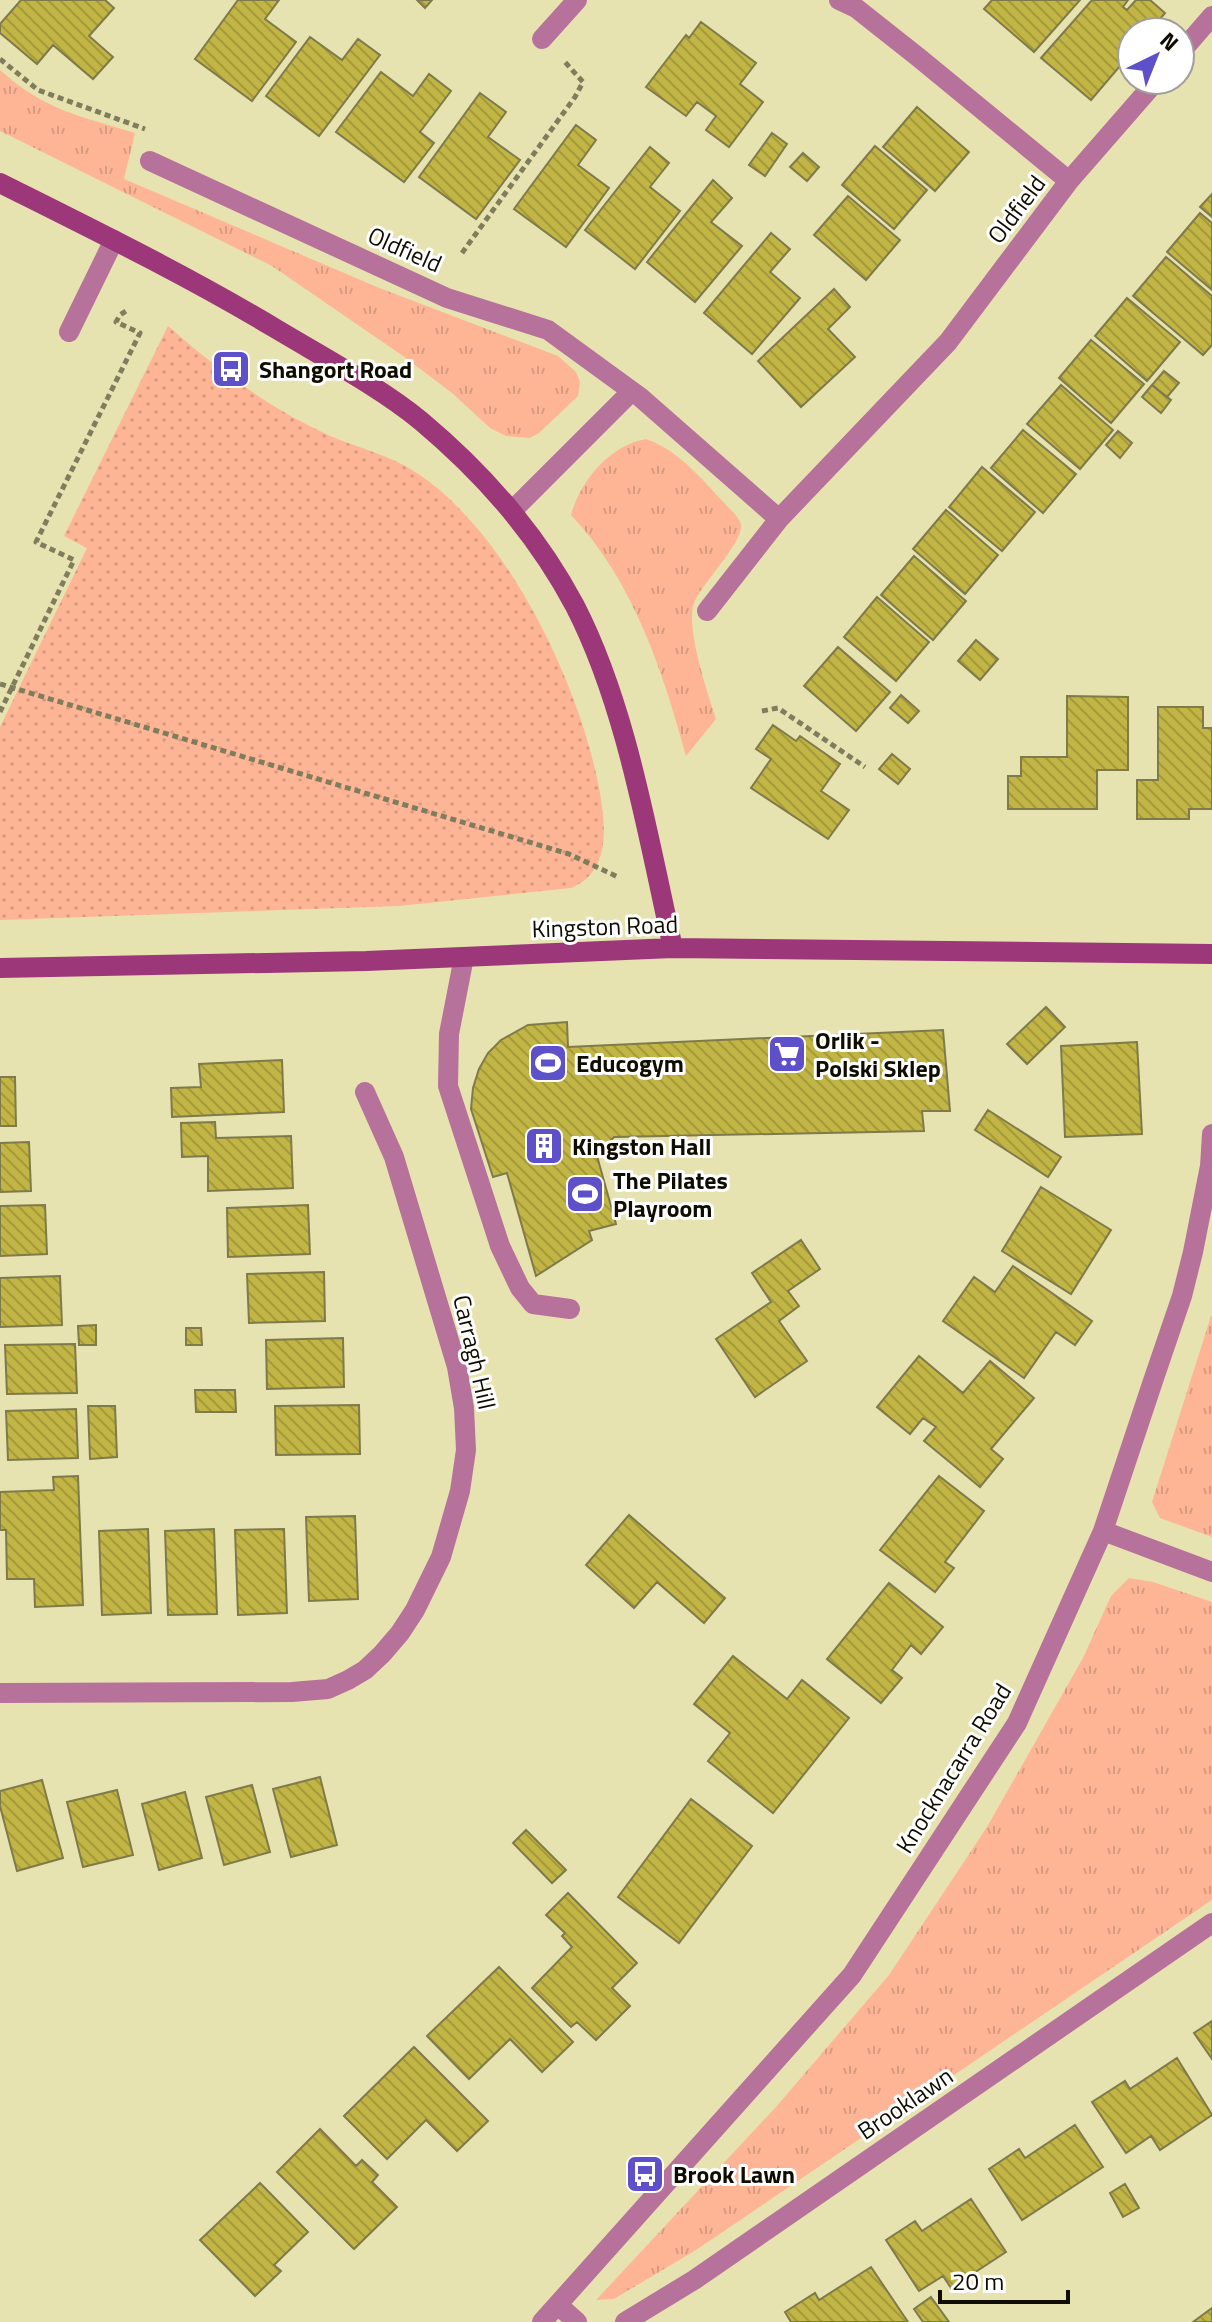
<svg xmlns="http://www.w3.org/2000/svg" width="1212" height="2322" font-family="'Titillium Web',sans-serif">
<defs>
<pattern id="grass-tufts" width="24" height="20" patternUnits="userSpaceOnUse" patternTransform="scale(2)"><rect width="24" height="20" fill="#feb596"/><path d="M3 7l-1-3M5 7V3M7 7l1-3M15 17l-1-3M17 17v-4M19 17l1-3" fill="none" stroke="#d89a80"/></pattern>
<pattern id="park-dots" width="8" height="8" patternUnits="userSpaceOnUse" patternTransform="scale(2)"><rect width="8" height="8" fill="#feb596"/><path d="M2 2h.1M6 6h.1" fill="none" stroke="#d89a80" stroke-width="1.8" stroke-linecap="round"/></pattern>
<pattern id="building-back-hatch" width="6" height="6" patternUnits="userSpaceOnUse" patternTransform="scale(2)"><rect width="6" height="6" fill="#c1b545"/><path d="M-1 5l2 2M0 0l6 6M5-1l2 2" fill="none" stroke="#a59a3b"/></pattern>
</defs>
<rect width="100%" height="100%" fill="#e7e3b0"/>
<path fill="url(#grass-tufts)" d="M0 70C44 110 80 116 135 133L124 179 377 287 558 356 576 372 580 382 578 396 539 433 530 438 506 436 490 428 452 393 403 356 272 266 0 131Z
M646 439C682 451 708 487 734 513 736 515 740 521 741 524 744 542 701 584 694 603 685 626 708 695 716 719L686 756C663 672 633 580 571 515 580 481 610 445 646 439Z
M1211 1316H1212V1537L1160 1518 1152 1502Z
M1129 1578 1153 1582 1212 1602V1900L696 2250 614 2299 596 2300 776 2107 889 1975 987 1827 1083 1658 1111 1596Z"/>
<path fill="url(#park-dots)" d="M168 326C218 370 268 407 328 435 358 448 390 455 417 473 509 534 581 687 600 793 606 829 610 872 571 888L399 906 0 920V727L87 548 64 536Z"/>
<path fill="url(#building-back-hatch)" stroke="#7e7a4b" stroke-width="2" d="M21 0H105L114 8 89 36 113 57 93 79 53 45 37 64 0 33V24Z
M238 0H279L265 19 296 42 252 101 195 59Z
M417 0H432L425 8Z
M992 0H1080L1034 52 984 9Z
M1092 0H1128L1123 7 1127 10 1136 0H1150L1165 13 1149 32H1132V52L1091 100 1041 58Z
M701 22 756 63 740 84 763 102 729 147 706 130 716 116 697 102 686 116 646 87 686 35 689 38Z
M310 37 342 60 358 39 380 55 319 136 266 96Z
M381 72 413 96 429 74 451 91 420 132 434 143 404 182 336 132Z
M480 93 506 112 488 137 520 160 476 219 419 177Z
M917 107 969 152 935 191 883 147Z
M576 125 596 140 578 165 609 188 566 247 514 209Z
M772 133 787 144 765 176 749 165Z
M875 146 927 190 894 229 842 185Z
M650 147 669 163 650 187 680 211 635 269 585 230Z
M803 153 819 167 807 181 790 167Z
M713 180 732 198 711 222 742 246 695 302 647 262Z
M1212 194V217L1200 207Z
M848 196 900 240 866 280 814 235Z
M1200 213 1212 223V290L1167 252Z
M771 233 790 249 770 272 800 298 752 354 704 313Z
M1166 257 1212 296V345L1203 355 1133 296Z
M834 289 850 307 828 329 855 357 801 407 758 361Z
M1127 298 1180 342 1147 381 1095 336Z
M1091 340 1144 384 1111 423 1059 378Z
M1164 371 1179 383 1167 397 1152 385Z
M1061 385 1113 430 1080 469 1027 424Z
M1152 385 1171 400 1161 413 1142 397Z
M1023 430 1076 474 1043 513 991 468Z
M1118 431 1132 443 1120 458 1106 445Z
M982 467 1035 512 1002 551 949 507Z
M946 510 998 555 965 594 913 549Z
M914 556 966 601 933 640 881 595Z
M877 597 929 642 896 681 844 637Z
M976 640 998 659 980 680 958 661Z
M838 647 890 692 856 731 804 686Z
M901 695 919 711 908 723 890 708Z
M1067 696 1128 697V770H1097V809H1008V776H1021V757H1067Z
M1158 707H1203V728H1212V809H1189V819H1137V780H1158Z
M773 725 796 741 800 736 840 764 821 791 849 810 828 839 751 788 771 759 756 749Z
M892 754 910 769 898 784 879 769Z
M1046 1007 1065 1027 1027 1064 1007 1044Z
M567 1022 568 1047 943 1030 950 1111H922L924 1131 614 1137 597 1156 616 1224 589 1231 592 1240 536 1276 507 1173 493 1177 471 1109 473 1088 479 1069 488 1053 501 1040 528 1025Z
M1137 1042 1142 1134 1065 1137 1061 1046Z
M282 1060 284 1112 172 1117 171 1088 201 1087 199 1064Z
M0 1077H15L16 1126H0Z
M988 1110 1061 1157 1048 1177 975 1130Z
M215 1122 216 1138 291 1136 293 1188 208 1191V1156L182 1157 181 1123Z
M29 1142 31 1191 0 1192V1143Z
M1041 1187 1111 1230 1071 1294 1002 1251Z
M45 1205 47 1254 0 1256V1206Z
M308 1205 310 1254 228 1257 227 1208Z
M801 1240 820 1269 788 1291 799 1306 779 1321 807 1361 755 1397 716 1339 771 1302 752 1273Z
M1013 1266 1092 1321 1075 1345 1056 1332 1024 1378 943 1321 974 1277 995 1292Z
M324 1272 325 1321 249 1323 247 1274Z
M60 1276 62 1325 0 1327V1278Z
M96 1325V1345H79L78 1326Z
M186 1328H201L202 1345H186Z
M343 1338 344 1387 267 1389 266 1340Z
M75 1344 77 1393 7 1394 5 1345Z
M919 1356 963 1393 990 1361 1034 1398 991 1449 1003 1459 980 1487 924 1441 936 1427 923 1418 910 1434 877 1407Z
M195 1390H235L236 1412H196Z
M359 1405 360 1454 276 1455 275 1406Z
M88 1406H115L117 1457 90 1459Z
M76 1409 78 1458 8 1460 6 1411Z
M78 1476 83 1605 35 1607 34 1579H7L6 1530H0V1492L54 1490 53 1477Z
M939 1476 984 1511 945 1562 954 1568 935 1592 880 1550Z
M629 1515 725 1598 704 1623 657 1582 634 1608 586 1565Z
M355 1516 358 1599 309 1601 306 1517Z
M148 1529 151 1613 102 1615 99 1531Z
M214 1529 217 1614 168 1615 165 1531Z
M284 1529 287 1613 238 1615 235 1530Z
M889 1583 943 1627 921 1654 911 1645 892 1670 902 1678 881 1703 827 1659Z
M733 1656 787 1699 802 1680 849 1718 773 1813 708 1761 730 1733 694 1704Z
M320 1777 337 1845 291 1857 273 1789Z
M42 1780 63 1858 17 1871 0 1806V1791Z
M252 1785 270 1852 224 1865 206 1797Z
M117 1790 133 1855 83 1867 67 1802Z
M185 1792 202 1858 159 1870 142 1804Z
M691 1799 752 1846 679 1943 618 1897Z
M526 1830 566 1870 552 1883 513 1843Z
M568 1893 637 1963 612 1988 630 2006 596 2040 577 2022 571 2027 532 1988 572 1947 562 1936 565 1933 546 1915Z
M499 1967 573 2042 542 2072 510 2039 469 2079 427 2036Z
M1212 2021V2059L1194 2033Z
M414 2047 488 2121 457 2151 426 2120 387 2159 344 2116Z
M1177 2058 1212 2115 1160 2150 1151 2136 1126 2153 1092 2102 1125 2081 1130 2089Z
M1075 2125 1103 2167 1022 2220 989 2169 1019 2149 1025 2158Z
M320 2129 356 2166 362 2160 378 2175 372 2182 397 2207 354 2249 277 2172Z
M260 2183 308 2232 274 2265 281 2271 255 2296 200 2240Z
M1125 2184 1139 2208 1123 2217 1110 2193Z
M971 2199 1006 2252 951 2288 943 2276 919 2291 886 2240 915 2221 922 2231Z
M871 2267 908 2322H791L785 2312 815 2293 819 2300Z
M931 2297 949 2322H923L914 2309Z
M1212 2308V2322H1193Z"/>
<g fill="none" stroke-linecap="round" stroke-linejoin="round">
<path stroke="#807d5c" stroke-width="5" stroke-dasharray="6 4" stroke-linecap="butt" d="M0 59 38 90 145 129
M462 253 575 97 583 82 564 61
M0 684 569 854 618 877
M762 711 778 708 865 767
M0 712 74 560 36 542 140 333 116 322 120 315 129 309"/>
<path stroke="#b7729c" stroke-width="20" d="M69 332 114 240
M464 957 449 1034 448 1086 500 1246 520 1288 533 1304 570 1309"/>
<path stroke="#b7729c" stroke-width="20" d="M839 0 856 8 918 57 1069 181
M542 39 577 0
M1180 53 1212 16
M150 161 447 298 548 330 640 397 779 519
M512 511 632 391
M707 611 779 519 948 342 1069 181 1157 80
M1103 1531 1212 1572
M0 1693 292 1692 328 1689 348 1680 365 1670 382 1654 400 1633 415 1610 441 1557 460 1491 466 1450 464 1408 457 1367 394 1157 365 1092
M558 2305 577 2322
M542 2322 852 1975 1017 1723 1103 1531 1153 1381 1182 1296 1193 1252 1210 1166 1212 1134
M625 2322 694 2280 1212 1923"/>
<path stroke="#9c377a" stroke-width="20" d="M0 183C94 230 188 276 278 330 323 357 381 388 421 421 483 473 537 534 575 606 627 707 648 838 673 948
M0 968 366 961 673 948 1212 954"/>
</g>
<defs>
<g id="bus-square" transform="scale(2)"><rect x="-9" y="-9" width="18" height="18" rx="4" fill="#5e50c9" stroke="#fff"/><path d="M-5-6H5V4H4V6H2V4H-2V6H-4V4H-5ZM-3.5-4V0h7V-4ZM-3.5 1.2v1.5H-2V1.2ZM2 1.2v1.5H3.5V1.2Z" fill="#fff"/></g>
<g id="supermarket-square" transform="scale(2)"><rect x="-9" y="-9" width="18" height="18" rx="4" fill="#5e50c9" stroke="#fff"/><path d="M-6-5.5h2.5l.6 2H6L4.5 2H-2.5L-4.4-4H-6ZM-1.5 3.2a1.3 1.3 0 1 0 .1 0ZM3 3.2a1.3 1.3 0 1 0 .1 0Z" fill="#fff"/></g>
<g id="stadium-square" transform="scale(2)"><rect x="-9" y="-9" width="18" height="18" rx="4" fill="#5e50c9" stroke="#fff"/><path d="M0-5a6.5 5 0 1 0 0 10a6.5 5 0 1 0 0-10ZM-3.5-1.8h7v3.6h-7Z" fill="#fff"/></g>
<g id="building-square" transform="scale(2)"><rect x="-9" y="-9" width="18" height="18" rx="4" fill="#5e50c9" stroke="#fff"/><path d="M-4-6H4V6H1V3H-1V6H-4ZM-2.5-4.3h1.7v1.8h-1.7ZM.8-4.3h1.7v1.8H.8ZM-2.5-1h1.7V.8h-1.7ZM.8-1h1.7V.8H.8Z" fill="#fff"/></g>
</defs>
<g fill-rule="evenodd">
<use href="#bus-square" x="231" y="369"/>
<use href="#supermarket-square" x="787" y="1054"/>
<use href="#stadium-square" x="548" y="1063"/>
<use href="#building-square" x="544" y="1146"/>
<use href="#stadium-square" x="585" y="1194"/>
<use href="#bus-square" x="645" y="2174"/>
</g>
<g text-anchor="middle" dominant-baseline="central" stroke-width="6" stroke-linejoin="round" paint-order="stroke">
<g font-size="24" fill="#0f0d00" stroke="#fff">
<text transform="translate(1016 209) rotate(-53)">Oldfield</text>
<text transform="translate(405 249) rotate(24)">Oldfield</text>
<text transform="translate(605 926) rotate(-2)">Kingston Road</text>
<text transform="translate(475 1352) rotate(77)">Carragh Hill</text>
<text transform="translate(953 1768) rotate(-58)">Knocknacarra Road</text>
<text transform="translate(905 2103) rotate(-34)">Brooklawn</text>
</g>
<g font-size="24" font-weight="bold" fill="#0f0d00" stroke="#fff" text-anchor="start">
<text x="259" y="369">Shangort Road</text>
<text x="815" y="1040">Orlik -<tspan x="815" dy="28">Polski Sklep</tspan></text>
<text x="576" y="1063">Educogym</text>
<text x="572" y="1146">Kingston Hall</text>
<text x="613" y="1180">The Pilates<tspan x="613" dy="28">Playroom</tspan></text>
<text x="673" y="2174">Brook Lawn</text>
</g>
</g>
<g transform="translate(1156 56) rotate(43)"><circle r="38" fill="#ffffff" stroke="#9f9e99" stroke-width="2"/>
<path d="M0-6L14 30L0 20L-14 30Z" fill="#5e50c9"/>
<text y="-12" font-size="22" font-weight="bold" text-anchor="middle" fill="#0f0d00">N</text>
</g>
<path d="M940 2290v12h128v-12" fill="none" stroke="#0f0d00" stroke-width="4"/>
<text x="952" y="2290" font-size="24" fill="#0f0d00" stroke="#ffffff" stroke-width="6" paint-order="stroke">20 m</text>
</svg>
